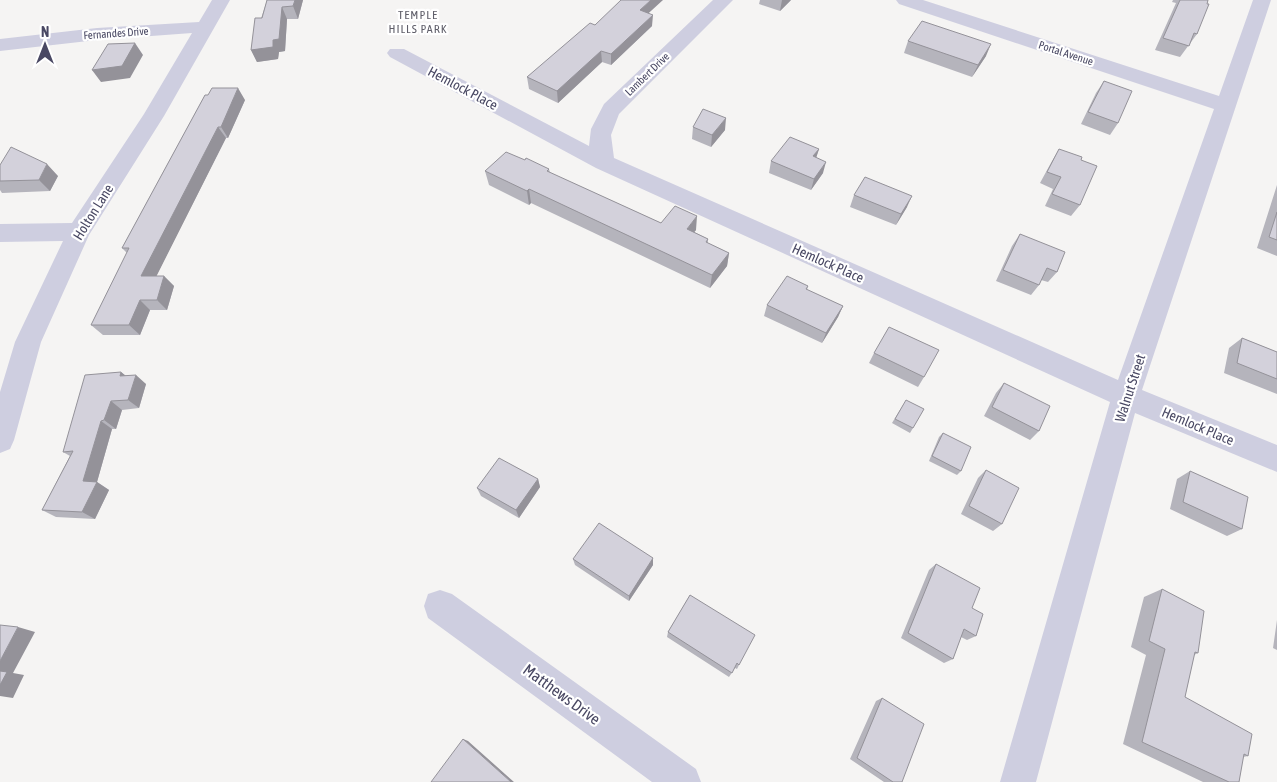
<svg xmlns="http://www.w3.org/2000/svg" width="1277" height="782" font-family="'Asap Condensed',sans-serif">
<rect width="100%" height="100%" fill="#f5f4f3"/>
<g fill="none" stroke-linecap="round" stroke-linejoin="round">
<path fill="#cecee0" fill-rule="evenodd" d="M212 0H230L164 116 89 235 41 342 14 440 10 449 0 453V392L15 342 63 241 0 242V224L72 223 144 114 192 33 97 40 0 51V39L97 28 199 22Z
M713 0H733L619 114 611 135 614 158 1118 380 1214 109 899 4 896 0H923L1219 96 1253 0H1271L1142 390 1277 445V472L1135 413 1036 782H1000L1110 402 596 168 390 57 387 53 390 49H404L589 146 591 129 604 104Z
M440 590 452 594 696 769 701 782H652L428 618 424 606 428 594Z"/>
</g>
<path fill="#b5b4bc" d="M267 0H303L298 19H287L285 51 279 52 278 59 257 62 251 50Z
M760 0H791L780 11 759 4Z
M1173 0H1208L1197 34 1180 57 1155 50 1176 3 1172 2Z
M649 13 652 26 611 65 602 62 558 103 529 89 527 77 595 25Z
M908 41 986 56 972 77 904 53Z
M1104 81 1118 123 1110 135 1081 124 1096 93Z
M205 95 245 100 228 138H226L156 276H164L174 286 167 310H150L140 335H103L91 325 127 253 122 248Z
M693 127 725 130 711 147 692 139Z
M819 149 816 158 823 173 811 190 769 173 771 161Z
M1059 149 1081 160 1080 205 1071 216 1045 206 1053 189 1040 183 1052 161Z
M525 160 549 169 550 173 661 223 696 230 694 232 708 239V243L729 253 727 266 710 288 531 203 529 205 489 185 485 171Z
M0 165 58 176 50 191 2 193 0 190Z
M1277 185V256L1257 248Z
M854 195 907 207 896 225 850 207Z
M1020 234 1057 272 1048 282 1041 280 1039 285 1031 295 996 281 1012 246Z
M808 286 807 290 843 306 838 317 822 343 764 316 767 305Z
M1242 338 1277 352V394L1224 373 1229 348Z
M874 353 924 377 918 387 869 363Z
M121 372 126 376 146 384 139 408 122 410 116 429H112L97 482 109 490 95 519 56 517 42 510 70 456 63 452Z
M1004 383 1039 431 1030 440 984 416 996 393Z
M903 405 913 428 910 433 892 423Z
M943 433 961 471 957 475 929 461 939 437Z
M986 470 1002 524 993 531 961 514 978 478Z
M1190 471 1242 529 1227 536 1170 509 1177 479Z
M538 479 540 487 519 518 481 496 477 488Z
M573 559 653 565 629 601 575 565Z
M936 564 972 608 976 636 967 640 961 637 953 659 944 663 901 638 929 570Z
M1162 589 1198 653 1194 655 1185 697 1248 756 1243 757 1239 782H1203L1123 744 1146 655 1131 647 1144 597Z
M690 595 739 665 737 669 735 668 729 677 667 637 668 632Z
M1277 620V650L1273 648Z
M882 698 902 782H884L850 759 876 701Z"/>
<path fill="#949299" d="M295 0H303L298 19 293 6Z
M651 0H663L640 21V10Z
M782 0H791L780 11Z
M282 7 287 19 285 51 279 52 278 59 257 62 251 50Z
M653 15 652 26 611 65V54Z
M135 43 143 55 130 78 101 82 92 70Z
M991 44 986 56 972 77 978 65Z
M601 51 602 62 558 103 557 91Z
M238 88 245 100 228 138 221 127Z
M726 118 725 130 711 147 712 135Z
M218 127 226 138 151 287 141 276Z
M819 149 815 161 813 156Z
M826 162 823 173 811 190 814 179Z
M47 164 58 176 50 191 39 180Z
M529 189 531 203 529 205 527 191Z
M912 196 907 207 896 225 901 214Z
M697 216 696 230 686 242 687 229Z
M729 253 727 266 710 288 712 275Z
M164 276 174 286 167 310 157 300Z
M140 300 150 310 140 335 129 325Z
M843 306 838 317 822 343 826 333Z
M121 372 132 381 120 376Z
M136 375 146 384 139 408 128 400Z
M111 401 122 410 116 429 104 420Z
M101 421 112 429 97 482 109 490 95 519 82 512 83 481Z
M538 479 540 487 519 518 516 510Z
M653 558V565L629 601V596Z
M18 627 35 632 13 673 24 675 13 698 0 696V661Z
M463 739 468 741 514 782H511Z"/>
<path fill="#d3d1db" stroke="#949299" d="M267 0H295L293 6 282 7 279 39 273 40V47L251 50 255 18H262Z
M621 0H651L640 10 653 15 611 54 601 51 557 91 527 77 590 23 595 25Z
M1180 0H1208L1207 4H1209L1197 34 1194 33 1189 46 1163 38Z
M922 21 991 44 978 65 908 41Z
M135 43 122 66 92 70 108 44Z
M1104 81 1132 91 1118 123 1088 112Z
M212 88H238L221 127H218L141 276H164L157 300H140L129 325H91L129 248H122L205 95H208Z
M703 109 726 118 712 135 693 127Z
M790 137 819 149 813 156 826 162 814 179 771 161Z
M11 147 47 164 39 180 0 181V165Z
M1059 149 1082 157 1081 160 1097 166 1080 205 1052 194 1061 177 1047 172Z
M506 152 525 160 526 158 549 169 547 171 661 223 675 206 697 216 687 229 708 239 706 242 729 253 712 275 529 189 527 191 485 171Z
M865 177 912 196 901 214 854 195Z
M1277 212V240L1269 237Z
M1020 234 1065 252 1057 272 1047 268 1039 285 1003 270Z
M787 276 808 286 806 289 843 306 826 333 767 305Z
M889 327 939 350 924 377 874 353Z
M1242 338 1277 352V379L1237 363Z
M121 372 120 376 136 375 128 400 111 401 104 420 101 421 83 481 97 482 82 512 42 510 73 451 63 452 85 375Z
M1004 383 1050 406 1039 431 992 407Z
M906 400 924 409 913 428 895 419Z
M943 433 971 447 961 471 932 456Z
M499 458 538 479 516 510 477 488Z
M986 470 1019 488 1002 524 969 506Z
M1190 471 1248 497 1242 529 1183 502Z
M599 523 653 558 629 596 573 559Z
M936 564 980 588 972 608 983 614 976 636 964 629 953 659 908 633Z
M1162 589 1204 611 1198 653 1195 652 1185 697 1252 734 1248 756 1244 754 1239 782H1229L1142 742 1165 649 1149 641Z
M690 595 755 635 739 665 737 663 732 673 668 632Z
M0 625 18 627 0 661Z
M0 671 7 672 0 685Z
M882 698 924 724 902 782H893L857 758Z
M463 739 511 782H431Z"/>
<g text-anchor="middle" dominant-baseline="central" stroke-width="4.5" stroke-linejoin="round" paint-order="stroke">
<g font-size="11" fill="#494863" stroke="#fff">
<text transform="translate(116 33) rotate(-4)">Fernandes Drive</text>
<text transform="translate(1066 53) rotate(18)">Portal Avenue</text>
<text transform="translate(647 74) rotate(-44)">Lambert Drive</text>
</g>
<g font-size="12" letter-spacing="1" fill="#5f5e69" stroke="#fff">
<text x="418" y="15">TEMPLE<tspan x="418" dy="14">HILLS PARK</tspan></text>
</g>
<g font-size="14" fill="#494863" stroke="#fff">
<text transform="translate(463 88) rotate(28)">Hemlock Place</text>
<text transform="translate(93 212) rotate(-58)">Holton Lane</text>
<text transform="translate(828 263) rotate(24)">Hemlock Place</text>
<text transform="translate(1130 388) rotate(-72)">Walnut Street</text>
<text transform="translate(1198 426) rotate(23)">Hemlock Place</text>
</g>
<g font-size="16" fill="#494863" stroke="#fff">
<text transform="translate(562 694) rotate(36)">Matthews Drive</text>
</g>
</g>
<g transform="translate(45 45)" stroke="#ffffff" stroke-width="4" paint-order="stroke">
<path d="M0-4L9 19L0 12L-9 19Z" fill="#494863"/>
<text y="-8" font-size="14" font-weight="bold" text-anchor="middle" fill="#494863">N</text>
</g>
</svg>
